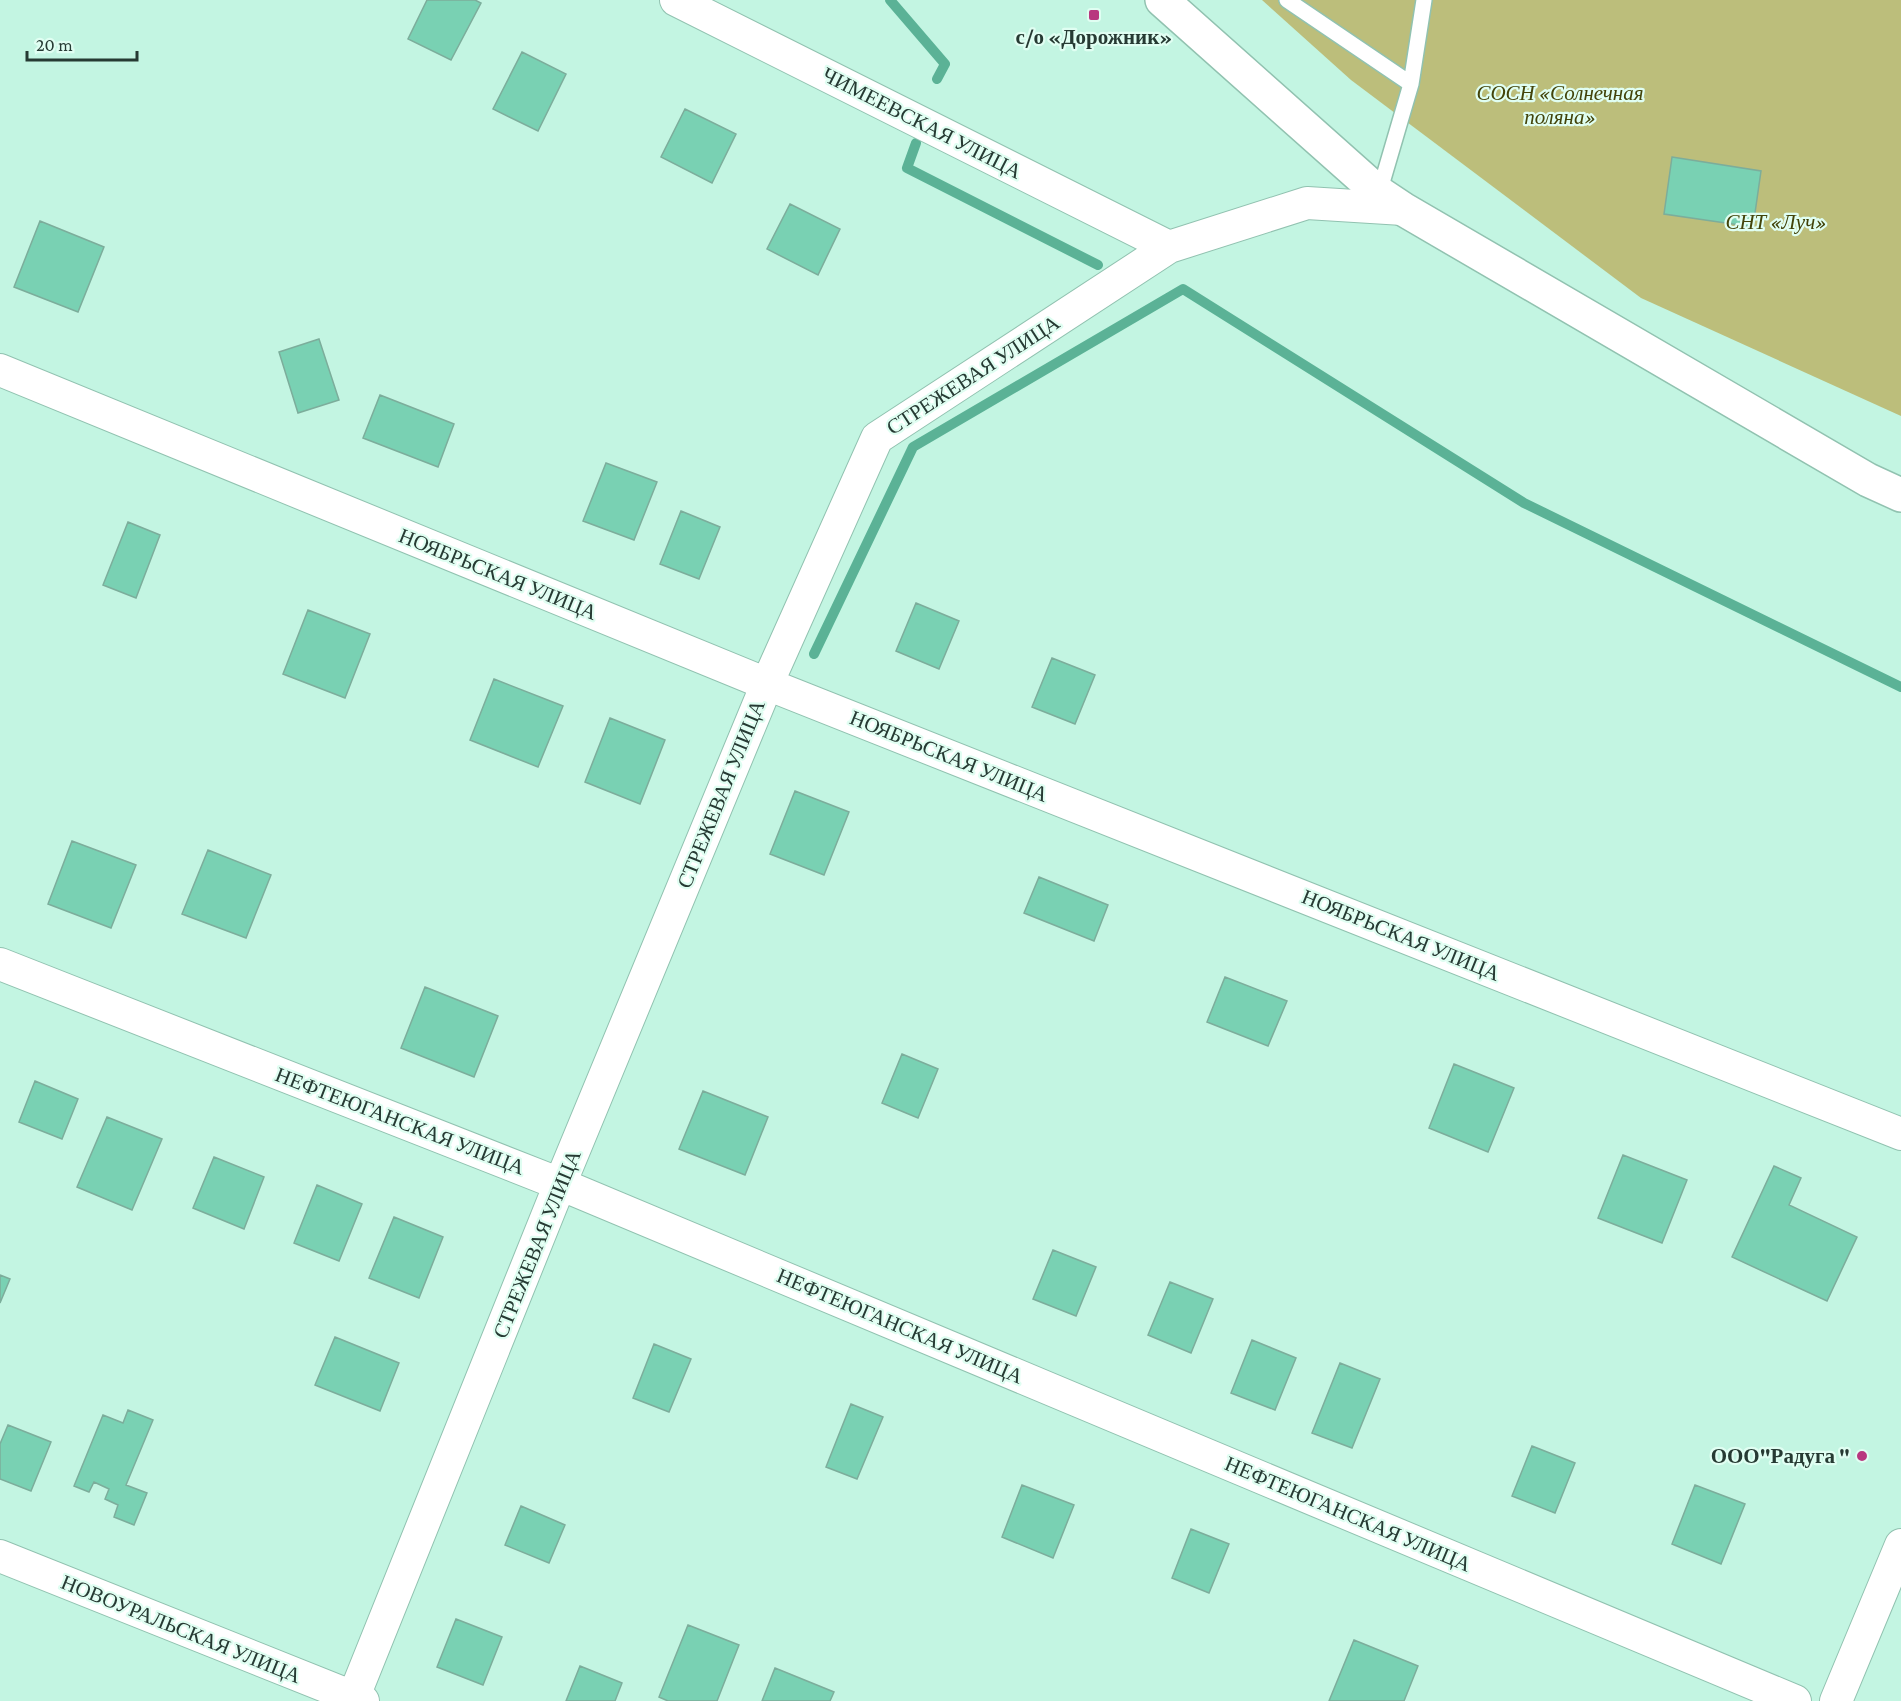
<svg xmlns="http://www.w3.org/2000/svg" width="1901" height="1701" font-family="'Crimson Pro',serif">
<rect width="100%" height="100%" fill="#c3f5e2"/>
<path fill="#bcbe7b" d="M1262 0H1901V416L1641 298 1351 80Z"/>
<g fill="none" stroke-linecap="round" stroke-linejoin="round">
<path stroke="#5bb296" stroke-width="10" d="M890 0 945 64 937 79
M916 143 907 168 1098 265
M814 654 913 447 1183 289 1524 503 1901 687"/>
</g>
<path fill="#79d1b3" stroke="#7cad9b" stroke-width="1.5" d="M427 0H475L481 3 451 60 408 39Z
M522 52 566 74 538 131 493 109Z
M685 109 736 134 712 183 661 157Z
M1672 157 1761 171 1753 227 1664 214Z
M790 204 840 229 818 275 767 249Z
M40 221 104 247 78 312 14 287Z
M319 339 339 400 298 413 279 352Z
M380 395 454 424 438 467 363 438Z
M606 463 657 482 634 540 583 521Z
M681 511 720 527 699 579 660 564Z
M128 522 160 535 136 598 103 585Z
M916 603 959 621 939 669 896 651Z
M308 610 370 634 345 698 283 674Z
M1052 658 1095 675 1075 724 1032 707Z
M494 679 563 706 538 767 470 740Z
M610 718 665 740 640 804 585 782Z
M795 791 849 812 824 875 770 854Z
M72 841 136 865 111 928 48 904Z
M208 850 271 875 246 938 182 914Z
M1039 877 1108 905 1094 941 1024 913Z
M1225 977 1287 1001 1268 1046 1207 1022Z
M425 987 498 1016 474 1077 401 1048Z
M902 1054 938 1069 918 1118 882 1103Z
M1454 1064 1514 1088 1488 1152 1429 1128Z
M35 1081 78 1099 62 1139 19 1122Z
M703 1091 768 1117 745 1175 679 1149Z
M107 1117 162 1139 132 1210 77 1187Z
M1623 1155 1687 1180 1662 1243 1598 1218Z
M214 1157 264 1177 244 1229 193 1208Z
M1774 1166 1801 1178 1789 1205 1857 1237 1827 1301 1732 1257Z
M317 1185 362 1204 339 1261 294 1243Z
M394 1217 443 1237 419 1298 369 1278Z
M1053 1250 1096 1267 1076 1316 1033 1299Z
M0 1275 10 1279 0 1303Z
M1170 1282 1213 1299 1191 1353 1148 1335Z
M335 1337 399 1363 380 1411 315 1385Z
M1252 1340 1296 1358 1275 1410 1231 1393Z
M654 1344 691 1359 669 1412 633 1398Z
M1340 1363 1380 1379 1352 1448 1312 1433Z
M851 1404 883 1417 857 1479 826 1467Z
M128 1410 153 1420 126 1485 147 1493 134 1525 114 1517 118 1505 105 1499 109 1489 94 1482 89 1492 74 1486 103 1415 123 1423Z
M8 1425 51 1442 31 1491 0 1479V1444Z
M1532 1446 1575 1463 1555 1513 1512 1496Z
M1022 1485 1074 1505 1053 1558 1002 1537Z
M1695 1485 1745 1504 1721 1564 1672 1544Z
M521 1506 565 1525 549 1563 505 1545Z
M1191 1529 1229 1544 1209 1593 1172 1578Z
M456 1619 502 1637 483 1685 437 1667Z
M688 1625 739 1645 717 1701H668L659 1697Z
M1354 1640 1418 1666 1404 1701H1329Z
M580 1666 622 1683 615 1701H566Z
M775 1668 834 1692 830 1701H762Z"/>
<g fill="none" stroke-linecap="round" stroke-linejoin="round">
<g stroke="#91c2b0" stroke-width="18">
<path id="service" d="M1287 0 1411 84
M1379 193 1411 84 1424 0"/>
</g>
<g stroke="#91c2b0" stroke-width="34">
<path id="minor" d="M676 0 1169 247
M0 370 767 684 1901 1134
M0 964 560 1184 1795 1701
M0 1556 363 1701
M352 1701 560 1184 767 684 877 438 1169 247 1307 203 1403 209
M1836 1701 1901 1545"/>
</g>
<g stroke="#91c2b0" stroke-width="36">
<path id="tertiary" d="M1162 0 1379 193 1403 209 1868 480 1901 495"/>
</g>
<use href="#service" stroke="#fff" stroke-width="15"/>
<use href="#minor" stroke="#fff" stroke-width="32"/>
<use href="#tertiary" stroke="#fff" stroke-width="33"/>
</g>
<g fill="#b8377f" stroke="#e0fef2" stroke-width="2">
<rect x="1088" y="9" width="12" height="12" rx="3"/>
<circle cx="1862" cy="1456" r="6"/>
</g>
<g text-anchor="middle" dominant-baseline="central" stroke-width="4.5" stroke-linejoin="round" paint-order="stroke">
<g font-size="21" font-weight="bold" fill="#263a33" stroke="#e0fef2">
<text x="1094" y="37">с/о «Дорожник»</text>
<text x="1850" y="1456" text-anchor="end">ООО"Радуга "</text>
</g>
<g font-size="21" font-style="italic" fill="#424309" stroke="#e0fef2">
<text x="1560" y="93">СОСН «Солнечная<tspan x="1560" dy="24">поляна»</tspan></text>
<text x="1776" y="222">СНТ «Луч»</text>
</g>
<g font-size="21" fill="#263a33" stroke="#e0fef2">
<text transform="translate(922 123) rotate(27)">ЧИМЕЕВСКАЯ УЛИЦА</text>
<text transform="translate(973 375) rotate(-33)">СТРЕЖЕВАЯ УЛИЦА</text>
<text transform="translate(498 574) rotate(22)">НОЯБРЬСКАЯ УЛИЦА</text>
<text transform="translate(949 756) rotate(22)">НОЯБРЬСКАЯ УЛИЦА</text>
<text transform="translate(721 794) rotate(-68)">СТРЕЖЕВАЯ УЛИЦА</text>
<text transform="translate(1401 935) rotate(22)">НОЯБРЬСКАЯ УЛИЦА</text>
<text transform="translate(400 1121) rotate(21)">НЕФТЕЮГАНСКАЯ УЛИЦА</text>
<text transform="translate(537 1244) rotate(-68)">СТРЕЖЕВАЯ УЛИЦА</text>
<text transform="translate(900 1326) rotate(23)">НЕФТЕЮГАНСКАЯ УЛИЦА</text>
<text transform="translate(1348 1514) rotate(23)">НЕФТЕЮГАНСКАЯ УЛИЦА</text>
<text transform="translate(181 1629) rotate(22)">НОВОУРАЛЬСКАЯ УЛИЦА</text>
</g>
</g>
<path d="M27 51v9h110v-9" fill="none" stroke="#263a33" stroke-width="3"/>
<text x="36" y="51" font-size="18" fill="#263a33" stroke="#e0fef2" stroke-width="4.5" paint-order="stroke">20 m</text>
</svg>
